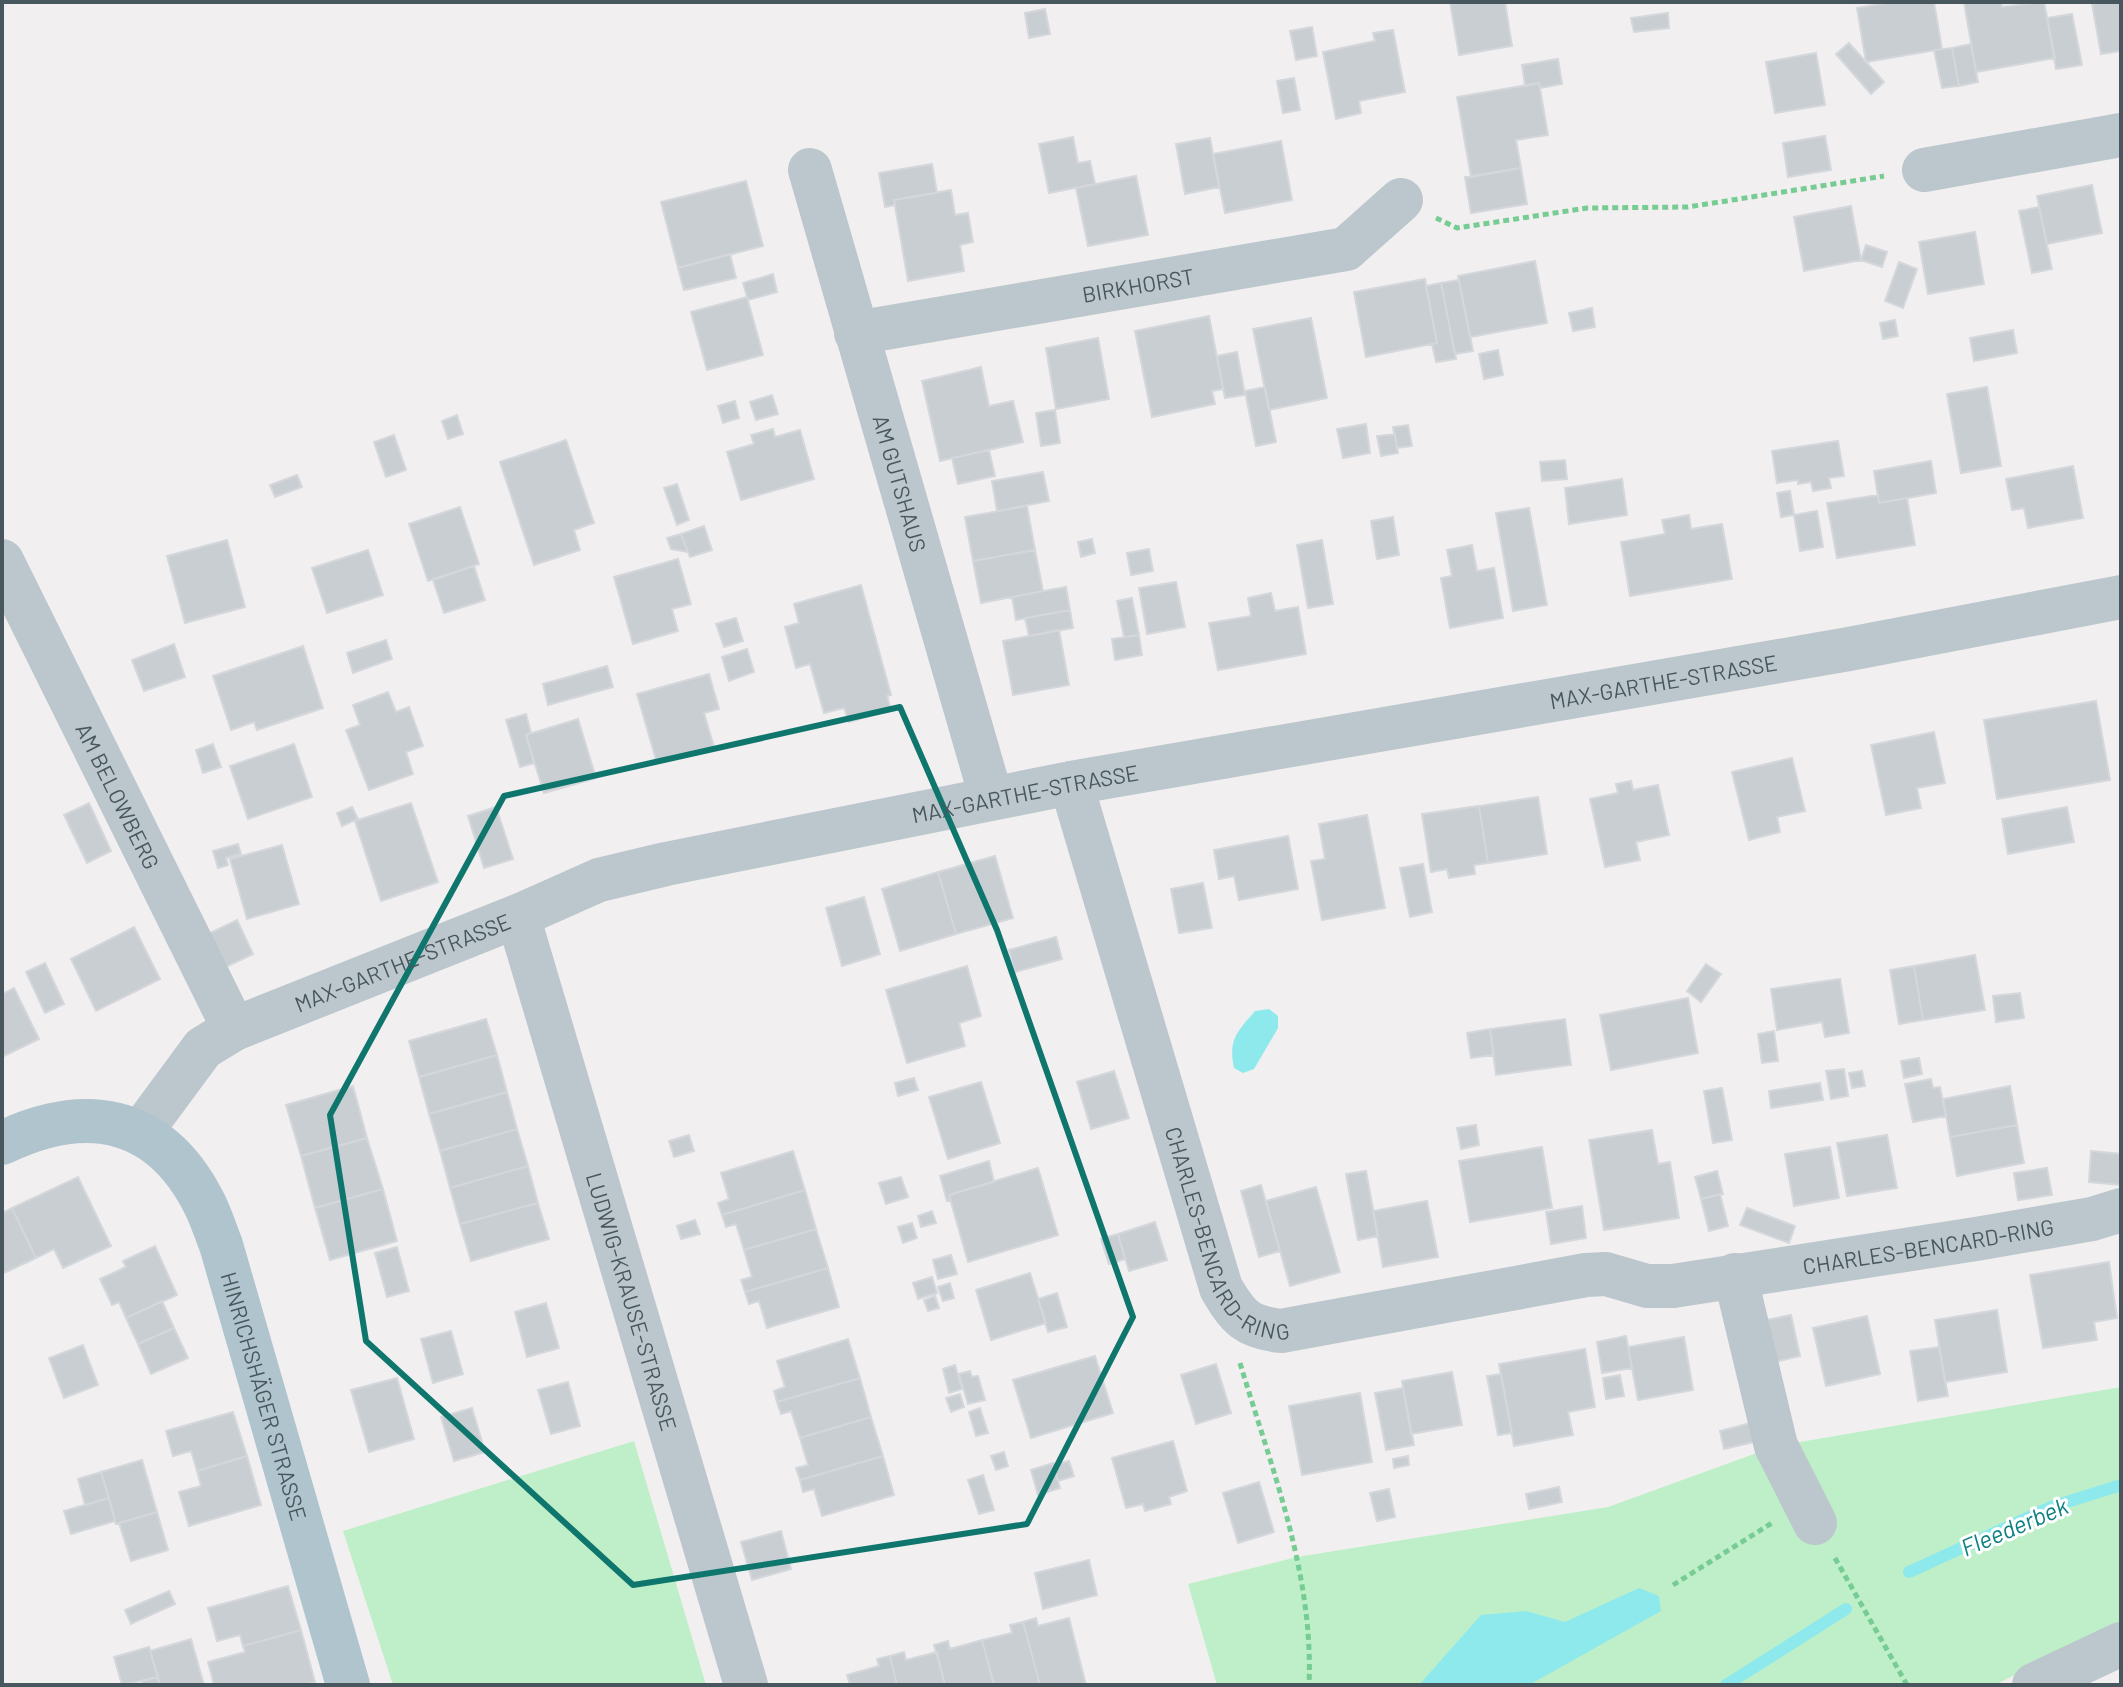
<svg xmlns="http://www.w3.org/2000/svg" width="2123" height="1687" font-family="Barlow,sans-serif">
<rect width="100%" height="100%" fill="#f2eff0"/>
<path fill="#bfefc9" d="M2121 1387V1624L2105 1629 1995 1685H1217L1188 1584 1297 1557 1608 1507 1776 1446Z
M634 1441 706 1685H393L343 1531Z"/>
<path fill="#8de9eb" d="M1269 1009 1278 1016V1028L1254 1069 1243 1073 1234 1068C1228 1039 1237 1032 1255 1011Z
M1639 1588 1659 1596 1661 1611 1529 1685H1419L1481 1615 1526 1611 1565 1622Z"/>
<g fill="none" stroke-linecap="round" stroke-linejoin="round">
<path stroke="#8de9eb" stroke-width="12" d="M1909 1572 2051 1507 2121 1485
M1726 1685 1846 1609"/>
</g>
<path fill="#c9ced2" stroke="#d4d7db" stroke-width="2" d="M1450 2H1505L1512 46 1459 55Z
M1892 2H1934L1942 49 1866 62 1857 8Z
M1964 2H2001L2002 7 2044 2 2055 58 1976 72Z
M2100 2H2121V51L2101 54 2092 4Z
M1045 9 1050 34 1029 38 1025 13Z
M1668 13 1669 28 1634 32 1631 18Z
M2072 14 2082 65 2056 69 2047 18Z
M1312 27 1317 56 1296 60 1290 31Z
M1393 30 1405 92 1359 101 1361 113 1336 119 1323 52 1375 41 1373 33Z
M1849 43 1884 82 1871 94 1836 54Z
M1971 44 1978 82 1959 86 1952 48Z
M1952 48 1959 86 1942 88 1934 50Z
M1816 53 1825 105 1775 113 1766 62Z
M1558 59 1562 84 1540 88 1539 83 1525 86 1522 65Z
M1294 78 1300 110 1283 113 1277 81Z
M1539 83 1548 135 1516 140 1521 168 1471 177 1457 97Z
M1825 136 1831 170 1788 177 1783 143Z
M1073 137 1078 163 1090 161 1095 184 1049 193 1039 144Z
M1210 138 1219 187 1185 194 1176 144Z
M1281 141 1292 200 1225 213 1213 154Z
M932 164 937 193 894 200 895 205 885 207 879 173Z
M1521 168 1527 204 1471 213 1465 177Z
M1136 176 1148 235 1088 246 1076 188Z
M746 181 763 246 678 268 661 202Z
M2092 185 2102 233 2047 244 2037 196Z
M951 190 955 215 968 213 973 242 960 245 964 271 908 281 894 200Z
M1851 206 1861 260 1804 271 1794 217Z
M2039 207 2052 269 2032 273 2019 211Z
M1975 232 1984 284 1928 294 1919 242Z
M1866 245 1887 252 1882 267 1861 260Z
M730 254 736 278 684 290 678 268Z
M1535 261 1547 323 1470 337 1458 276Z
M1899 262 1917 269 1903 308 1885 301Z
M773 274 777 292 748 300 743 283Z
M1425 279 1437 343 1366 357 1354 292Z
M1459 280 1473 351 1455 354 1441 283Z
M1441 283 1456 359 1436 362 1432 344 1437 343 1426 286Z
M747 297 763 355 707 370 691 312Z
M1592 308 1595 327 1573 331 1569 313Z
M1209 316 1223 389 1212 391 1215 404 1152 417 1135 331Z
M1311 318 1327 398 1269 410 1253 329Z
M1895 320 1898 336 1883 339 1880 323Z
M2013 330 2017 353 1974 361 1970 338Z
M1098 338 1109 399 1056 409 1046 348Z
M1498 350 1503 375 1484 379 1479 354Z
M1237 352 1245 395 1225 398 1217 356Z
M981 367 989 406 1013 401 1023 442 940 461 922 381Z
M1265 387 1276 442 1256 446 1245 391Z
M1987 387 2001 466 1961 473 1947 394Z
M772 395 778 414 756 420 750 402Z
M735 401 739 418 723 423 718 406Z
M1055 410 1060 443 1041 446 1036 413Z
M457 415 463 434 448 439 442 421Z
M1366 424 1370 453 1343 458 1337 429Z
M1408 425 1412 446 1397 448 1393 427Z
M773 429 775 437 800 430 814 479 741 500 727 452 754 444 751 435Z
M1395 434 1398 453 1381 456 1377 436Z
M394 435 406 470 386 477 374 442Z
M566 440 594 523 574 530 580 550 534 565 500 462Z
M1838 441 1844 476 1829 478 1831 488 1813 491 1811 482 1798 484V480L1777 483 1772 451Z
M989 450 995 476 958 484 952 458Z
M1565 460 1567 479 1542 481 1540 462Z
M1931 461 1936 493 1879 503 1874 471Z
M2073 466 2083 518 2028 528 2024 508 2012 510 2006 479Z
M1043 472 1049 501 997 511 992 481Z
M297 475 302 487 275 497 270 485Z
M1622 479 1627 515 1569 524 1565 488Z
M677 484 689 520 677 525 664 488Z
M1790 491 1794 515 1781 517 1777 493Z
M1878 495 1879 503 1907 498 1915 545 1837 558 1827 503Z
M1027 506 1035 550 973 561 965 517Z
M460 507 479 564 428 581 409 524Z
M1529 508 1547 605 1513 611 1496 513Z
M1817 511 1823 547 1800 551 1794 515Z
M1689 515 1691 529 1722 524 1732 579 1630 596 1621 542 1665 534 1662 520Z
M1393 517 1399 555 1377 559 1371 521Z
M704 526 712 550 690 557 681 534Z
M681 534 688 552 671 549 667 538Z
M1092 539 1095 553 1081 557 1078 542Z
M227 540 245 607 185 623 167 556Z
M1322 540 1333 604 1308 608 1297 545Z
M1472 545 1477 571 1494 568 1503 618 1450 628 1441 578 1452 576 1447 550Z
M1149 549 1153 571 1131 575 1127 553Z
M368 550 383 595 327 613 312 568Z
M1035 550 1043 591 981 603 973 561Z
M678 559 691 604 672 609 678 631 633 644 614 577Z
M474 566 485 600 444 613 433 580Z
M1176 582 1185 627 1147 634 1139 588Z
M861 585 891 695 887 696 891 710 849 722 844 708 824 713 810 664 796 668 785 627 799 623 794 604Z
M1066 587 1070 610 1016 620 1012 597Z
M1271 593 1275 611 1298 607 1306 654 1218 670 1209 623 1251 616 1248 598Z
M1132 598 1139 635 1124 637 1117 601Z
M1070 610 1073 628 1029 636 1025 618Z
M736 618 743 641 724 647 716 624Z
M1059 630 1069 685 1013 695 1003 641Z
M1139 635 1142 655 1115 660 1112 639Z
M386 640 392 659 353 673 347 653Z
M174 644 185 677 144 691 132 660Z
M303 646 323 708 257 730 254 722 231 730 213 676Z
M747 649 754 672 729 681 722 657Z
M607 666 613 687 548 705 543 684Z
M709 674 719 709 704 713 714 747 657 763 637 694Z
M388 692 396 712 409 707 423 746 406 752 413 774 369 790 346 730 360 725 353 705Z
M2096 701 2110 780 1997 799 1984 720Z
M526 714 531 733 526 735 534 763 520 767 506 720Z
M578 719 596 778 544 793 526 735Z
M1934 732 1945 783 1917 788 1921 808 1886 815 1871 745Z
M213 744 221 767 203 773 196 750Z
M294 744 312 797 248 819 230 766Z
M1792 758 1805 811 1777 817 1780 832 1749 840 1732 772Z
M1631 781 1633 790 1658 785 1669 835 1636 842 1640 860 1605 867 1590 799 1618 793 1616 784Z
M1538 797 1547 854 1488 863 1479 806Z
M89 803 111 851 87 863 64 815Z
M411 803 438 882 381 901 355 821Z
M1479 806 1488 863 1474 865 1475 874 1449 878 1447 869 1431 872 1422 814Z
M352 807 358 819 342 826 337 813Z
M496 807 513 859 484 868 468 816Z
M2067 807 2074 842 2008 854 2002 819Z
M1367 815 1385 908 1322 920 1311 861 1325 859 1319 824Z
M1288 836 1298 889 1239 900 1234 876 1219 879 1214 850Z
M238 844 241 854 226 858 228 865 218 868 213 851Z
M282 845 299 904 247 919 230 859Z
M995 856 1013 918 956 934 938 872Z
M1423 864 1432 912 1410 917 1400 868Z
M938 872 956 934 900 951 882 889Z
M1203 883 1212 928 1179 933 1171 889Z
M864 897 880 954 842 966 826 908Z
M237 920 253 954 224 968 208 934Z
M134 927 160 979 96 1011 71 959Z
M1056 937 1062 959 1015 972 1009 950Z
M1975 955 1985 1010 1923 1020 1914 966Z
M45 963 64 1004 45 1013 26 972Z
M1706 964 1721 974 1701 1002 1687 991Z
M967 966 981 1016 959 1023 965 1046 907 1063 886 990Z
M1914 966 1923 1020 1899 1024 1890 970Z
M1840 979 1849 1033 1825 1037 1822 1022 1777 1030 1771 989Z
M14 988 39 1039 2 1057V994Z
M2020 993 2024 1018 1996 1022 1993 996Z
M1688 998 1698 1053 1611 1070 1600 1015Z
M486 1019 497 1055 419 1077 409 1041Z
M1565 1019 1571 1065 1496 1075 1490 1029Z
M1490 1029 1494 1055 1471 1058 1467 1033Z
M1774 1031 1778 1061 1762 1063 1758 1034Z
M497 1055 507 1092 429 1114 419 1077Z
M1919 1058 1922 1074 1904 1078 1901 1061Z
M1844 1069 1848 1096 1831 1099 1826 1071Z
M1114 1071 1129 1118 1091 1129 1077 1082Z
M1862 1071 1865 1086 1852 1088 1849 1073Z
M914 1078 918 1090 898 1096 895 1083Z
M1931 1079 1933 1088 1940 1087 1946 1116 1913 1122 1905 1084Z
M981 1082 1000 1143 948 1159 929 1097Z
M1820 1083 1823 1100 1771 1108 1769 1091Z
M353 1086 367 1138 301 1156 286 1105Z
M2010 1086 2017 1125 1950 1137 1943 1099Z
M1722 1088 1732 1140 1713 1143 1704 1091Z
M507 1092 517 1129 440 1151 429 1114Z
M1476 1125 1479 1145 1461 1149 1457 1128Z
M2017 1125 2024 1163 1957 1176 1950 1137Z
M517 1129 528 1166 450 1188 440 1151Z
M1652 1130 1658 1164 1670 1162 1679 1218 1604 1230 1589 1140Z
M689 1135 694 1151 674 1157 669 1141Z
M1887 1135 1897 1188 1847 1196 1837 1143Z
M367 1138 383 1189 315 1208 301 1156Z
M1542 1147 1552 1208 1470 1222 1459 1161Z
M1830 1147 1839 1198 1794 1206 1785 1154Z
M793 1151 805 1190 722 1215 718 1203 729 1199 721 1173Z
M2091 1151 2121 1154V1185L2089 1182Z
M989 1161 994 1182 949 1195 950 1201H947L940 1176Z
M528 1166 538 1203 460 1224 450 1188Z
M1038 1168 1058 1235 968 1262 949 1195Z
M2047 1168 2052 1195 2018 1200 2014 1173Z
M1366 1171 1378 1236 1358 1240 1346 1174Z
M1717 1171 1723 1194 1701 1199 1695 1177Z
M78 1177 111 1246 63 1268 54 1249 36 1258 12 1208Z
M901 1177 908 1197 886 1204 879 1183Z
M1261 1185 1280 1251 1259 1257 1241 1191Z
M1316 1187 1340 1272 1290 1286 1266 1201Z
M383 1189 397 1241 330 1260 315 1208Z
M805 1190 816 1229 744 1250 736 1224 726 1227 722 1215Z
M1720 1194 1728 1226 1709 1231 1701 1199Z
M1427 1201 1438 1257 1383 1267 1373 1211Z
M538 1203 549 1239 471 1261 460 1224Z
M1582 1206 1586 1238 1551 1244 1546 1212Z
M12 1208 36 1258 2 1274V1213Z
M1747 1208 1795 1226 1789 1243 1740 1225Z
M932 1211 936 1223 921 1227 918 1216Z
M695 1220 700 1234 681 1239 677 1226Z
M1155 1222 1167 1260 1129 1271 1118 1234Z
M912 1223 917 1238 903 1243 898 1227Z
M816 1229 828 1268 745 1292 741 1280 752 1277 744 1250Z
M1118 1234 1125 1259 1109 1264 1101 1239Z
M155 1246 177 1295 126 1318 119 1302 112 1305 100 1279 126 1267 123 1261Z
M397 1247 409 1291 387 1297 375 1253Z
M951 1255 957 1274 938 1279 933 1260Z
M2109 1262 2117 1318 2094 1322 2097 1340 2043 1348 2030 1275Z
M828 1268 839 1307 767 1328 759 1301 749 1304 745 1292Z
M1030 1273 1046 1323 991 1340 976 1290Z
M932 1277 937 1293 918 1299 913 1283Z
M950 1283 954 1298 943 1301 938 1287Z
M1057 1293 1067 1327 1048 1332 1038 1299Z
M935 1296 939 1308 928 1311 924 1300Z
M162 1301 174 1328 138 1344 126 1318Z
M546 1303 559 1348 527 1357 515 1312Z
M1997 1310 2007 1372 1945 1382 1935 1320Z
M1791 1315 1800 1356 1770 1363 1761 1321Z
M1867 1316 1880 1374 1826 1386 1813 1328Z
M174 1328 188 1358 151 1374 138 1344Z
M451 1331 463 1374 433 1383 421 1339Z
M1626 1336 1632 1368 1602 1373 1597 1342Z
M1684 1337 1693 1390 1638 1400 1628 1347Z
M848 1339 860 1378 777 1402 774 1391 785 1387 777 1361Z
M83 1345 98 1385 64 1398 49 1358Z
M1939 1347 1948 1396 1918 1401 1910 1351Z
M1585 1349 1595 1407 1568 1412 1573 1435 1514 1446 1499 1364Z
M1095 1356 1113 1413 1031 1438 1013 1380Z
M1216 1364 1231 1413 1196 1424 1181 1375Z
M955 1365 962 1389 949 1393 943 1369Z
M970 1371 972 1377 978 1376 985 1400 968 1404 959 1374Z
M1452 1372 1462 1425 1411 1434 1402 1381Z
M1501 1374 1512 1433 1498 1435 1487 1376Z
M1620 1375 1624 1396 1606 1399 1603 1378Z
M397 1378 414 1439 369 1452 351 1390Z
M860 1378 871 1417 800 1438 791 1411 781 1414 777 1402Z
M568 1382 580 1426 551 1434 538 1390Z
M1403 1388 1414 1445 1386 1450 1375 1393Z
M1360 1393 1372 1462 1302 1475 1289 1406Z
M960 1394 964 1407 951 1412 946 1398Z
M472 1408 485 1452 454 1461 441 1417Z
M980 1408 988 1433 976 1436 969 1412Z
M233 1412 247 1456 197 1471 191 1451 173 1456 166 1431Z
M871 1417 883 1456 800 1480 796 1468 808 1465 800 1438Z
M1754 1422 1758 1441 1724 1449 1720 1431Z
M1173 1441 1187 1491 1169 1497 1171 1504 1145 1511 1143 1504 1126 1508 1112 1458Z
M1004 1452 1008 1466 996 1470 991 1456Z
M247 1456 261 1505 189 1526 179 1492 201 1486 197 1471Z
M883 1456 894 1495 822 1516 814 1489 803 1492 800 1480Z
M1408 1456 1409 1465 1394 1468 1393 1459Z
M142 1460 157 1512 116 1524 101 1472Z
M1069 1461 1074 1476 1058 1481 1053 1465Z
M1053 1463 1060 1488 1038 1495 1031 1470Z
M101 1472 109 1498 85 1505 78 1479Z
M983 1475 994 1510 979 1514 968 1480Z
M1259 1482 1274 1532 1238 1543 1223 1493Z
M1559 1487 1562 1502 1529 1509 1526 1494Z
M1389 1489 1395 1517 1377 1521 1370 1493Z
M109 1498 115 1521 71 1534 64 1511Z
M157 1512 168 1550 131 1561 119 1523Z
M781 1531 791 1569 752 1580 741 1542Z
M1089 1560 1097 1595 1043 1609 1035 1573Z
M288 1586 301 1630 243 1646 240 1635 217 1641 208 1608Z
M169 1591 175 1604 131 1624 125 1610Z
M1036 1618 1038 1626 1069 1618 1086 1685H1040L1023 1622Z
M1023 1622 1040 1685H994L982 1640 1012 1633 1010 1625Z
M301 1630 315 1682 305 1685H214L208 1662 245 1652 243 1646Z
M191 1639 204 1685H160L150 1651Z
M982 1640 994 1685H945L934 1645 948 1641 950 1649Z
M149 1647 158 1677 122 1685 114 1657Z
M904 1652 906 1660 937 1652 945 1685H897L890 1656Z
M890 1656 897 1685H850L847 1675 879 1666 877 1659Z
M158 1677 160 1685H143L142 1681Z"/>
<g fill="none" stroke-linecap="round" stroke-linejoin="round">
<path stroke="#77cc93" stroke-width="5" stroke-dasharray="6 4" stroke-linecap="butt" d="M1436 218 1457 228 1587 208 1688 207 1884 176
M1240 1363C1271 1467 1314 1574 1309 1685
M1835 1558 1907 1685
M1673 1585 1772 1523"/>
<g stroke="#bbc7cc" stroke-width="44">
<path id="s1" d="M810 170 991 797"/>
<path d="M1924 170 2121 135"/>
<path id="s2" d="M856 333 1346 249 1401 200"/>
<path id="s3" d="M2 561 234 1029"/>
<path id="s4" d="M1071 783 1221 1288C1238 1317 1246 1327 1281 1331L1586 1275 1606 1274 1647 1286H1673L1976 1239 2092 1219 2121 1210"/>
<path id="s5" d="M518 916 746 1685"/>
<path id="s6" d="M141 1132 203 1048 234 1029 518 916 599 880 666 864 1071 783 1849 649 2121 597"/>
<path d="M1735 1275 1776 1446 1815 1523"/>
<path d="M2034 1685 2121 1644"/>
</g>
<path stroke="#b0c4ce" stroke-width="44" id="s7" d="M2 1143C83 1104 157 1114 202 1199 210 1213 215 1230 221 1245L348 1685"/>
</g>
<path fill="none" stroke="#0f766e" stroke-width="6" stroke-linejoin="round" d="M900 707 997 930 1133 1317 1027 1524 633 1585 366 1341 330 1115 504 796Z"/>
<g text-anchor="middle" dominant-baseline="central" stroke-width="6" stroke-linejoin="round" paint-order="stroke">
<g font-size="22" fill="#48575d" stroke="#fff">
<text stroke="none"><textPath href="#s2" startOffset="286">BIRKHORST</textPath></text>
<text stroke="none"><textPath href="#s1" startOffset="326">AM GUTSHAUS</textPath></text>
<text stroke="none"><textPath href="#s6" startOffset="1618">MAX-GARTHE-STRASSE</textPath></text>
<text stroke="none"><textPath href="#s6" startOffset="970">MAX-GARTHE-STRASSE</textPath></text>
<text stroke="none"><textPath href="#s3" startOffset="262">AM BELOWBERG</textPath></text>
<text stroke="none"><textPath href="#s6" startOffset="322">MAX-GARTHE-STRASSE</textPath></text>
<text stroke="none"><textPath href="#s4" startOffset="486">CHARLES-BENCARD-RING</textPath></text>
<text stroke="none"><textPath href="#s4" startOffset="1262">CHARLES-BENCARD-RING</textPath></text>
<text stroke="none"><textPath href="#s5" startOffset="402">LUDWIG-KRAUSE-STRASSE</textPath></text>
<text stroke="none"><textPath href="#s7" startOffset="442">HINRICHSHÄGER STRASSE</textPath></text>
</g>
<g font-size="24" font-style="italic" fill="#0f8083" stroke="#fff">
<text transform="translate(2014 1526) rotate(-23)">Fleederbek</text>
</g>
</g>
<rect width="2123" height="1687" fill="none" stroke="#48575d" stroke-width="8"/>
</svg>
